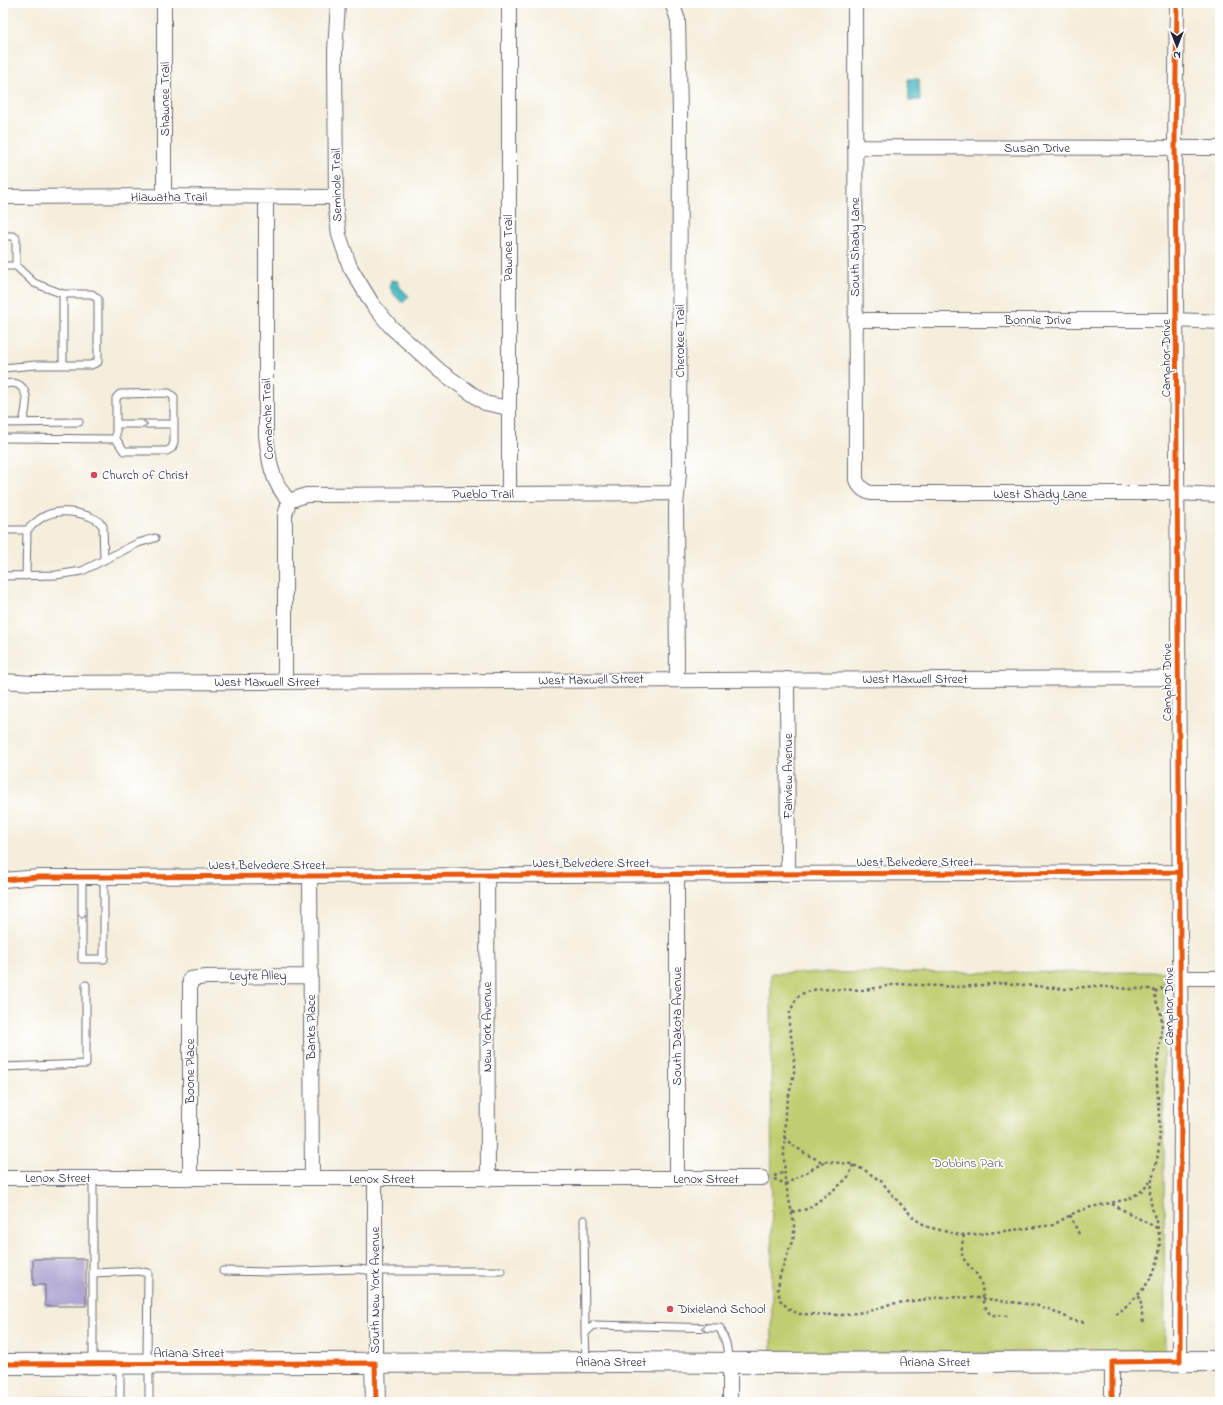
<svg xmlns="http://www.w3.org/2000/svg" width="1223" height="1405" font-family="'Indie Flower',sans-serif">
<rect width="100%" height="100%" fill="#fff"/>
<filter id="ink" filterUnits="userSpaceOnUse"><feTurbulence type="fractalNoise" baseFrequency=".025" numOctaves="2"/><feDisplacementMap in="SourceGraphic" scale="8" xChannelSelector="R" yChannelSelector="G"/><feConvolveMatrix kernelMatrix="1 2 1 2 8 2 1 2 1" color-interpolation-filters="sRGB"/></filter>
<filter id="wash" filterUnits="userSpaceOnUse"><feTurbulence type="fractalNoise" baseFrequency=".012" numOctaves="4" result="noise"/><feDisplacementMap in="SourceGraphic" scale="16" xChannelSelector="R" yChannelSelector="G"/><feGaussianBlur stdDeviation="0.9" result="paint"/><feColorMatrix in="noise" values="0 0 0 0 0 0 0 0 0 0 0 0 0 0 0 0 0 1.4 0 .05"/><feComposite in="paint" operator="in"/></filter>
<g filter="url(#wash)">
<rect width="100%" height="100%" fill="#f4eedc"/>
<path fill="#c1cd6f" stroke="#727855" d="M1163 972 1165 1353H772L771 973Z"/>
<path fill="#47b6bd" stroke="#346c7c" d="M908 79H919L920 100 909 101Z
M391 280 398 281 400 287 409 296 404 302H401C395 295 387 290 391 280Z"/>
<g id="blocks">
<path fill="#b1a7d2" d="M33 1259H86V1306H45V1285H33Z"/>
</g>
</g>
<g filter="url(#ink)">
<use href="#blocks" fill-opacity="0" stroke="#6c6973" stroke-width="1"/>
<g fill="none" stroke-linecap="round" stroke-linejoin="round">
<g stroke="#6c6973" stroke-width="9">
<path id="lane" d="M3 236H13L16 238V266H3
M63 294V365
M3 368 36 365H91L98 362V299L92 294H63L34 283 16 266
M3 384C6 384 10 383 13 383 32 386 26 410 23 422
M169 393 174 397V442L172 448 167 451H124L116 439V398L120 394Z
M3 423 79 422
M116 424H174
M3 438 116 439
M3 530H27C33 525 39 518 47 515 60 509 80 512 93 518 97 519 100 523 103 526L104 560
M3 576 56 575 82 571 138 543 155 538
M26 576 27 530
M82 877V959H104V877
M3 1067 86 1064V985
M93 1178V1363
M584 1220 585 1333
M223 1271 268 1272 358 1269 375 1271H501
M93 1273 138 1271 148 1273 147 1355 149 1364V1402
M586 1361 585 1333 594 1325 720 1328 726 1343 729 1361
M120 1364V1402
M37 1402H118"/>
</g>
<g stroke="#6c6973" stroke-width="16">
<path id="street" d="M164 3V196
M338 3 335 51 336 210 339 235 350 267 373 305 391 327 440 371 485 403 508 408
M509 3V494
M672 3 678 20 680 113 679 473 676 506 677 679
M855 3 856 480C860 487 863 491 871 493H1178L1220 495
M1177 3 1175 139 1181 1100 1180 1361
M855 147 1220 148
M3 197 164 196 335 197
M266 197V435C269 461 271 481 289 501
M855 320H1176L1220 322
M289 501 306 495 677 493
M787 679 788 874
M3 681 32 683 1178 678
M285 682V515L289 501
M677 874V1179
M310 875 312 1178
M487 875 488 1179
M3 880 39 877H104L1179 872
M1180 978H1220
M3 1178H762
M190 1179V979L206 977 311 976
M1112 1362V1402
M375 1363V1179
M730 1402V1363"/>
</g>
<g stroke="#6c6973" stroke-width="22">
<path id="secondary" d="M375 1363 376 1402
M3 1364 625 1362 730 1363 1220 1361"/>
</g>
<path stroke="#6c6973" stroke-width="2.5" stroke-dasharray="3 3" stroke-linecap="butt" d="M1155 992 1167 985
M784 1137 791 1144 806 1154 820 1161 851 1164 866 1171 882 1182 894 1197 915 1219 928 1227 960 1235 980 1234 1053 1225 1076 1212 1091 1207 1129 1199 1143 1190 1150 1182
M774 1176 785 1172
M774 1179 786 1184 826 1161
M1112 1204 1157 1228
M792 1212 808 1209 841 1184 849 1176 853 1165
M1070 1215 1080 1236
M964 1235C963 1241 961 1247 962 1254 964 1264 976 1270 980 1280 985 1293 980 1304 991 1315L1008 1316
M1139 1296 1141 1304 1143 1324
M1084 1322 1074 1321 1052 1310 1035 1305 979 1298 942 1297 890 1304 870 1311 843 1315 799 1314 789 1309 780 1300 778 1289 780 1275 794 1236V1224L785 1180 784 1156 785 1113 794 1073V1052L789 1025 790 1012 796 999 801 994 817 989 864 990 898 984 960 987 1004 983 1065 989 1095 986 1131 989H1153L1155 992C1155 1001 1159 1007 1161 1015 1164 1031 1158 1050 1157 1066 1156 1093 1161 1119 1159 1145 1158 1162 1151 1177 1150 1193 1150 1205 1155 1217 1158 1229 1166 1266 1144 1295 1114 1315"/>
<use href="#lane" stroke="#fff" stroke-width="7"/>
<use href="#street" stroke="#fff" stroke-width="14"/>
<use href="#secondary" stroke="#fff" stroke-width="20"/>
<g stroke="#fff" stroke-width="8">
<path id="cycleway" d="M3 880 39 877H104L1179 872
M3 1364 375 1363 376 1402
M1112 1402V1362L1180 1361 1181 1100 1175 139 1177 3"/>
</g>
<use href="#cycleway" stroke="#e8590c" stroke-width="5"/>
</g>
<defs><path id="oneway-chevron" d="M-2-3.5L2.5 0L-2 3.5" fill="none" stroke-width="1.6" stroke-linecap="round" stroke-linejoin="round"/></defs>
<g stroke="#9c9ca7">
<use href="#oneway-chevron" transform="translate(145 424)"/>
<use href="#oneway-chevron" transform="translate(82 916) rotate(90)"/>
<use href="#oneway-chevron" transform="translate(704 1328) rotate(-179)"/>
</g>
</g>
<g fill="#d1495b" stroke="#fff" stroke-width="1.5">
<circle cx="94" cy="475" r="4"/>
<circle cx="670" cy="1309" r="4"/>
</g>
<g text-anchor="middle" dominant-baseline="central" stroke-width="3.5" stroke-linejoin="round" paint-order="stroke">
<g font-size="13" fill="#22223b" stroke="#fff">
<text transform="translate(165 99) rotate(-90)">Shawnee Trail</text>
<text x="1037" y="148">Susan Drive</text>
<text transform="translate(337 185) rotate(-91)">Seminole Trail</text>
<text x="169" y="197">Hiawatha Trail</text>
<text transform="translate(855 247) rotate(-90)">South Shady Lane</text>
<text transform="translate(508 248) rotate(-90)">Pawnee Trail</text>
<text x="1038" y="320">Bonnie Drive</text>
<text transform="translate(680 341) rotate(-90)">Cherokee Trail</text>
<text transform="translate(1166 358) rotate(-90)">Camphor Drive</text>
<text transform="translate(268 419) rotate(-92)">Comanche Trail</text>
<text x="483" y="494">Pueblo Trail</text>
<text x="1040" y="494">West Shady Lane</text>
<text x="915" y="679">West Maxwell Street</text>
<text transform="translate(591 680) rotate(-1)">West Maxwell Street</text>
<text x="267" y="682">West Maxwell Street</text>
<text transform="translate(1167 682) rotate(-90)">Camphor Drive</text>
<text transform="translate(788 776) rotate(-90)">Fairview Avenue</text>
<text x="915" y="862">West Belvedere Street</text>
<text x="591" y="863">West Belvedere Street</text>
<text x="267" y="865">West Belvedere Street</text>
<text transform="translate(258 976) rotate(-1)">Leyte Alley</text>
<text transform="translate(1169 1006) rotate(-90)">Camphor Drive</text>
<text transform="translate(677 1026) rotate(-90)">South Dakota Avenue</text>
<text transform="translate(311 1027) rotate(-90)">Banks Place</text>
<text transform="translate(487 1027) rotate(-90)">New York Avenue</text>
<text transform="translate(190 1071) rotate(-90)">Boone Place</text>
<text x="58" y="1178">Lenox Street</text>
<text x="382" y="1179">Lenox Street</text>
<text x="706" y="1179">Lenox Street</text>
<text transform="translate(375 1290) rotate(-90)">South New York Avenue</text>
<text x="189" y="1353">Ariana Street</text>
<text x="611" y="1362">Ariana Street</text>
<text x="935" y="1362">Ariana Street</text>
</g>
<g font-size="13" fill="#22223b" stroke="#fff" text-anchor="start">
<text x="102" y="475">Church of Christ</text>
<text x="678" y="1309">Dixieland School</text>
</g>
<g font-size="13" fill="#5a5e4d" stroke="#fff">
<text x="968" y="1163">Dobbins Park</text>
</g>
</g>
<rect width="1223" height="1405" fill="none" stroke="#fff" stroke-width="16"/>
<g transform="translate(1177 46) rotate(180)" stroke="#ffffff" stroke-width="3" paint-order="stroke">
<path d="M0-3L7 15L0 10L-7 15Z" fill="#22223b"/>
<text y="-6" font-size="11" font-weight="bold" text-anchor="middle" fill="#22223b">N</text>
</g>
</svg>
